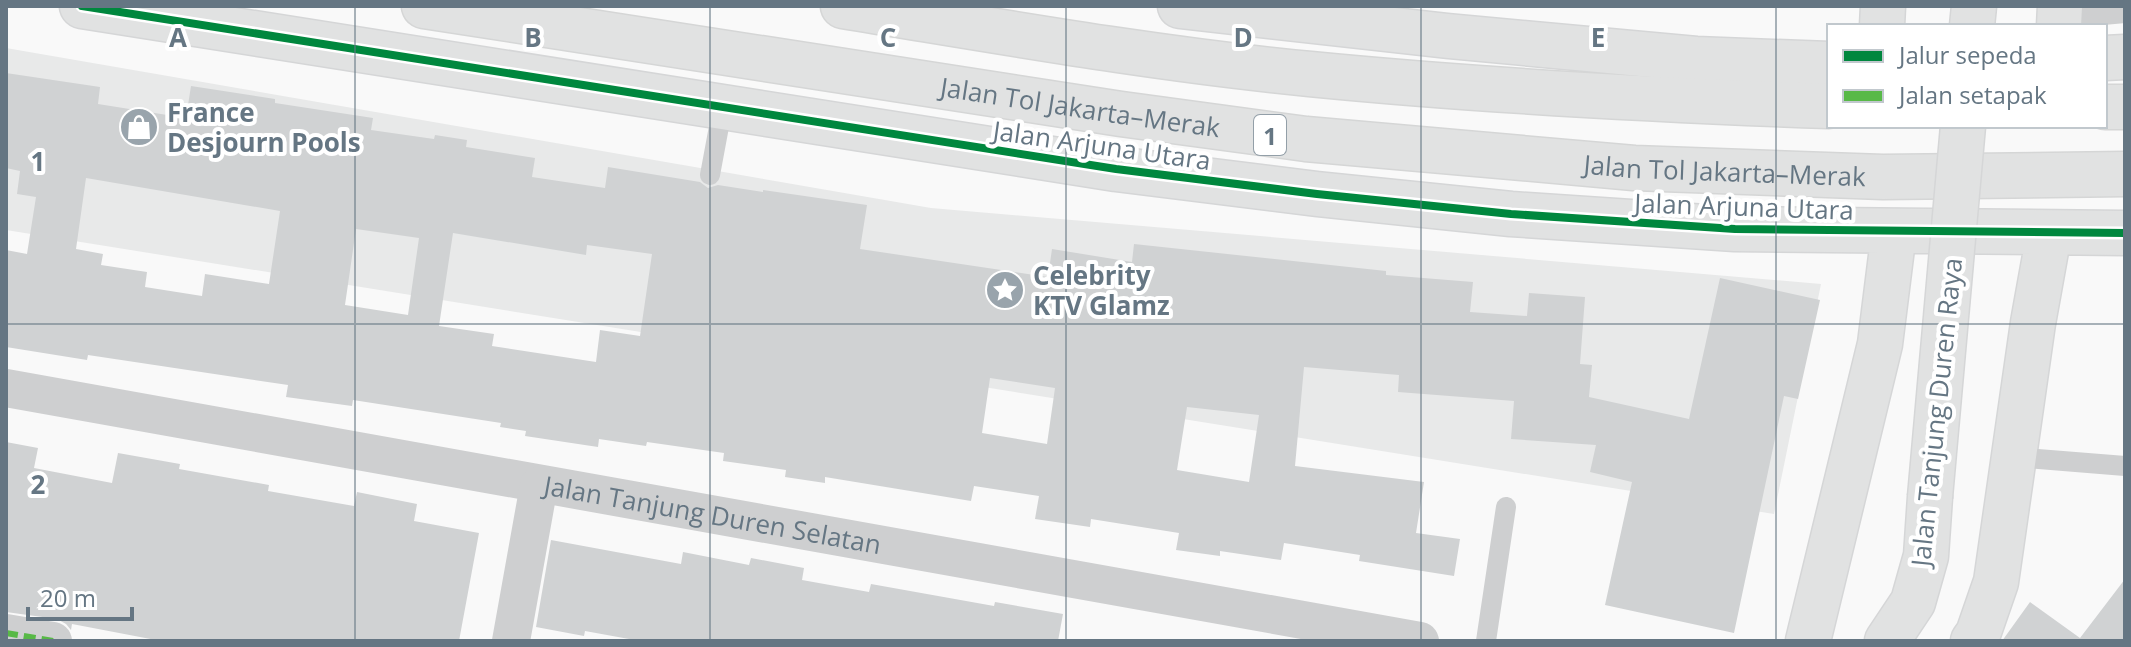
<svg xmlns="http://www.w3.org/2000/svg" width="2131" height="647" font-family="'Open Sans',sans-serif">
<rect width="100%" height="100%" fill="#f9f9f9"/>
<path fill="#e8e9e9" d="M6 48 931 208 1821 284 1774 514 6 230Z"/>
<path fill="#d0d2d3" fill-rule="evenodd" d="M6 73 100 87 98 104 186 118 191 86 275 99V103L373 118 371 130 434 139 435 135 467 140 466 147 535 158 532 177 605 188 608 167 700 182 708 188 718 185 763 192V190L867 205 860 249 1048 277 1052 249 1132 262 1134 244 1386 271V275L1473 282 1470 312 1527 316 1529 293 1585 297 1580 364 1592 365 1589 397 1689 419 1720 278 1820 300 1798 399 1784 396 1734 633 1605 605 1632 482 1590 472 1596 445 1511 439 1514 401 1398 392 1399 375 1304 367 1295 466 1424 482 1416 533 1460 539 1454 576 1359 561 1360 555 1284 543 1281 560 1220 551V556L1176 550 1179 533 1091 519 1090 527 1035 519 1039 496 974 486 971 501 825 477V483L785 477 786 470 723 461 724 453 647 442 646 446 599 439 598 447 525 436 526 431 500 427 501 423 353 400 352 406 286 397 288 385 88 355 87 360 6 347V250L27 254 36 197 17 194 20 171 6 168ZM86 178 280 211 269 284 205 274 202 296 145 287 147 272 101 265 103 254 76 249ZM356 229 419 238 408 315 345 305ZM453 233 586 255 587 245 652 254 640 336 600 330 596 362 492 346 494 334 439 326ZM990 378 1055 388 1047 444 982 433ZM1187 407 1259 415 1249 482 1177 470Z
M6 442 38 448 34 468 112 483 118 453 180 464 179 469 269 485 268 491 354 506 357 492 417 504 414 521 479 533 459 641H161L72 624 71 630 66 624 57 619 6 612Z
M551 540 681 564 683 552 749 565 751 558 804 568 802 580 869 592 871 584 994 606 995 602 1063 614 1058 641H640L585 631 584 636 536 627Z
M2125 579V641H2002L2030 602 2080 638Z"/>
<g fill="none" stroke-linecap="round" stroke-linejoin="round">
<g stroke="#d5d6d7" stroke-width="47">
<path id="primary" d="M82 6 1116 169 1317 194 1511 214 1735 229 2125 233
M1180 6 1448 36 1696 59 1829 64
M1882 26 1883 6
M1972 26 1974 6
M2059 26 2060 6
M2105 58 2125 57
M1808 641 1880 344 1894 232
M1887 641 1913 602 1926 556 1930 497
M1973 641 1978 634 1996 582 2033 323 2049 234"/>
</g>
<g stroke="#d5d6d6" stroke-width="47">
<g id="highway">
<path id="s2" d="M424 6 1121 114 1306 139 1634 168 1883 177 2125 174"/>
<path d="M843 6C998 31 1154 59 1310 74 1483 91 1656 100 1829 106"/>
<path d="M2105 107H2125"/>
</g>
</g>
<path stroke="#cecfd0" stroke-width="20" d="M2059 19 2125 13
M710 175 723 105
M2013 457 2125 466
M1486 641 1506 507"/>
<g stroke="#cecfd0" stroke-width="38">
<path id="s1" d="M6 388 1420 641"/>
<path d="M6 633 53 641"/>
<path d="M511 641 539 485"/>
</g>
<use href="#primary" stroke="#e1e2e2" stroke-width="44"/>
<use href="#highway" stroke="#e1e2e2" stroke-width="44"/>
<g stroke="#d5d6d7" stroke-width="47" stroke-linecap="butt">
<path id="primary-bridge" d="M1930 497 1963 126"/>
</g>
<use href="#primary-bridge" stroke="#e1e2e2" stroke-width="44"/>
<path stroke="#58b947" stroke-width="6" stroke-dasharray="12 6" stroke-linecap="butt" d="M6 633 53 641"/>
<g stroke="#fff" stroke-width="13">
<path id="cycleway" d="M82 6 1116 169 1317 194 1511 214 1735 229 2125 233"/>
</g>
<use href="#cycleway" stroke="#00873e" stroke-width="8"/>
</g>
<path fill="none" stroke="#657683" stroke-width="2" stroke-opacity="0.55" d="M355 6V641M710 6V641M1066 6V641M1421 6V641M1776 6V641M6 324H2125"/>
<defs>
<g id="shop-disc" transform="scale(2)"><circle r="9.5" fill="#99a4ac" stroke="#fff"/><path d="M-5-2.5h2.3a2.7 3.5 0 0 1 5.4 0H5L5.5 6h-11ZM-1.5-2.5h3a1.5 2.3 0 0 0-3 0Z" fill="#fff"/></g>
<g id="sight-disc" transform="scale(2)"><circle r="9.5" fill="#99a4ac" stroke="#fff"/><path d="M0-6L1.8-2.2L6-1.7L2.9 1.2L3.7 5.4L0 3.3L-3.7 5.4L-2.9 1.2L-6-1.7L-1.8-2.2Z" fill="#fff"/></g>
</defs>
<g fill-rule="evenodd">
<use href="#shop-disc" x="139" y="127"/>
<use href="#sight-disc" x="1005" y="290"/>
</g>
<g text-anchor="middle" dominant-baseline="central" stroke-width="8" stroke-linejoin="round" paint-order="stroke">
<rect fill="#fff" stroke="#939fa8" stroke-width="2" x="1254" y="115" width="32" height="40" rx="6"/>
<g font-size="24" font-weight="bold" fill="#657683">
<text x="1270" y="135">1</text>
</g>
<g font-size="26" fill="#657683" stroke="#fff">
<text stroke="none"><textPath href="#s2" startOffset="664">Jalan Tol Jakarta–Merak</textPath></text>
<text transform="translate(1102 145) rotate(8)">Jalan Arjuna Utara</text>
<text stroke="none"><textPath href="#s2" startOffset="1312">Jalan Tol Jakarta–Merak</textPath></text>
<text transform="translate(1744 206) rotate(2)">Jalan Arjuna Utara</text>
<text transform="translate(1936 412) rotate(-84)">Jalan Tanjung Duren Raya</text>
<text stroke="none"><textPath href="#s1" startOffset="718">Jalan Tanjung Duren Selatan</textPath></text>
</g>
<g font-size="26" font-weight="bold" fill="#657683" stroke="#fff" text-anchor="start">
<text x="167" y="112">France<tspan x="167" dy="30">Desjourn Pools</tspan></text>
<text x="1033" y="275">Celebrity<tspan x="1033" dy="30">KTV Glamz</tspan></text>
</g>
</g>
<g font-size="26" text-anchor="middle" font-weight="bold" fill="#657683" stroke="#fff" stroke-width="8" stroke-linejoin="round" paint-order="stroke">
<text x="178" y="47">A</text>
<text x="533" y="47">B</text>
<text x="888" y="47">C</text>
<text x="1243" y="47">D</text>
<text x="1598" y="47">E</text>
<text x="38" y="171">1</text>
<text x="38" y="494">2</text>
</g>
<rect width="2131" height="647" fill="none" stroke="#657683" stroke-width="16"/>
<rect x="1827" y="24" width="280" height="104" fill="#ffffff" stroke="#c1c8cd" stroke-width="2"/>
<rect x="1843" y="50" width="40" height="12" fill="#00873e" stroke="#c1c8cd" stroke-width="2"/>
<text x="1899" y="64" font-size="24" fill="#657683">Jalur sepeda</text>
<rect x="1843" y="90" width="40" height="12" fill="#58b947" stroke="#c1c8cd" stroke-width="2"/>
<text x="1899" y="104" font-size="24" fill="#657683">Jalan setapak</text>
<path d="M28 607v12h104v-12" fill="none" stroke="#657683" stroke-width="4"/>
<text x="40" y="607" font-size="24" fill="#657683" stroke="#ffffff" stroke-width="6" paint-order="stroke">20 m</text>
</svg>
